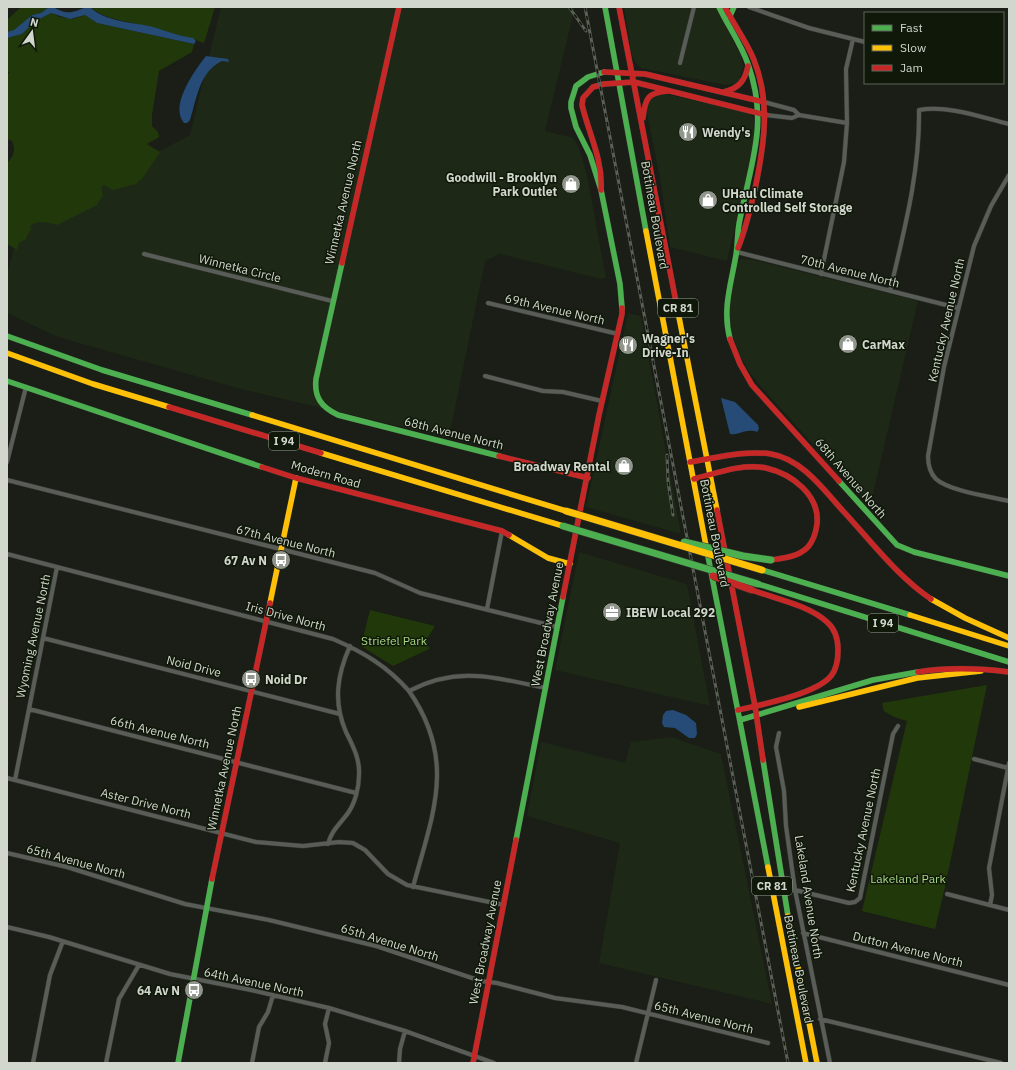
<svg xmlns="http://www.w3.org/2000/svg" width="1016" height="1070" font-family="'IBM Plex Sans',sans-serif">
<rect width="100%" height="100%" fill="#1a1e16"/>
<path fill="#1d2816" d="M221 7H575L545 131 573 138 579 148 587 175 606 278 601 279 500 254 485 261 449 438 241 389 58 337 7 313V275L19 226 190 135Z
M624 7H716L741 56 743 66 740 80 736 83 726 85 641 68 636 63 632 56Z
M665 94 750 113 754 119V145L727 261 670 247 661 184 646 108 652 96Z
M741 259 754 260 918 301 870 507 761 387 748 370 740 356 733 338 730 323V303L738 262Z
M628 313 641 316 681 534 586 507Z
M579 552 687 584 710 706 555 670Z
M671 737 721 754 772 1004 599 963 620 843 527 816 541 742 625 763 631 742Z"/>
<path fill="#21390a" d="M21 7H49L41 13 32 15 15 30 7 32V20Z
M90 7H215L204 43C195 39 188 38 178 36 164 33 150 27 136 24 121 20 103 18 90 7Z
M51 13 60 17 73 19 85 15 97 23 194 44 192 52 159 71 152 115V126L158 132 159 137 147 144 160 152 142 179 136 184 113 190 104 185 101 187 103 195 97 205 57 225C47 223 40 219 30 226L31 229 25 240 19 243 17 250 7 244V163C14 156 16 150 12 141L7 139V74L10 73 7 71V38L22 34 34 22Z
M370 610 435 626 427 639 429 649 393 666 361 646Z
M987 685 945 887 935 929 862 911 907 721 894 717 884 711 882 703Z"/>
<path fill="#254b76" d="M49 7C56 7 59 11 65 12 74 14 82 7 90 7 105 22 133 22 153 27 167 31 178 36 193 38L196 41 194 44 97 23 85 15 70 19 51 13 34 22 22 34 7 38V32L14 30 32 15 41 13Z
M206 56 228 59 229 62 222 61C199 72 197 98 190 120L187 123H184C169 106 195 70 206 56Z
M721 398 735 402 758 425 759 429 757 432C745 428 739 436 730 434Z
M673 710 686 715 696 723 697 734 695 738H689L675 728 664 727 662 723 663 715 666 711Z"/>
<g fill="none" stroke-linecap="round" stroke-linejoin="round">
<g stroke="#363933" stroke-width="5">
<path id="street" d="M749 7 809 28 865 42
M680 63 694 7
M764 102 794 110 799 115 847 123
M766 115 792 118 799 115
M1009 175 991 206 974 246 944 367 928 456C928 465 930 473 936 479 949 491 992 497 1009 501
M737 252 958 308
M144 254 332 301
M821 274 844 162 847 123 846 69 853 39
M890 291C904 231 920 172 919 110 949 105 980 117 1009 124
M488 303 618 334
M485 376 543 391 563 392 602 401
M7 462 26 387
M7 480 375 573 420 593 557 627
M7 554 333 639C363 652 387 666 409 691 459 665 494 678 546 688
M487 609 502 531
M43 638 340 714
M409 691C457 760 433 813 413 887
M29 709 356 793
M779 733 776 747 784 791 786 826 795 890 830 1063
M974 759 1008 768
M7 778 256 842 303 846 339 842 353 843 365 850 388 874 407 885 504 905
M15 780 57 567
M328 844C331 831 340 824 348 813 355 803 359 788 359 775 360 759 353 746 346 732 333 702 337 675 350 646
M7 853 67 867 185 904 269 920 376 946 481 981 497 983 555 998 622 1007 768 1043
M795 890 849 903 855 902 860 898 893 734 898 726
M947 894 1009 910
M990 905 992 895 989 868 1009 763
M7 927 49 937 170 974 251 990 329 1008 405 1031 494 1063
M803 933 1009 985
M820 1019 1001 1063
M33 1063 50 975 63 941
M106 1063 119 999 139 965
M252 1063 259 1027 268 1012 273 995
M325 1063 329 1043 325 1024 329 1008
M399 1063 400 1049 405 1031
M636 1063 656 980"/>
</g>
<g stroke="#363933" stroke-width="6">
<path id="fast" d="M605 7 646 231
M719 7C728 26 741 44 748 64 769 123 751 162 740 219 737 231 738 243 736 255 731 285 722 309 730 339
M730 16 734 7
M604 72 588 77 576 86 571 102V108L576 127 590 155 601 190 620 284 622 308
M342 263 316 379C314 397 321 407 338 415L499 456
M7 336 102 370 252 415
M7 381 262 467
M839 481 897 545 914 552 1009 576
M707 551 768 867
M762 570 910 615
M758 584 1009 662
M740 720 873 680 918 672
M763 760 788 916
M516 840 563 597
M178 1063 212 879"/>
</g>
<g stroke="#363933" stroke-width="6">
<path id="slow" d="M646 231 707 551
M676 302 717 510
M7 353 93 384 169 407
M252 415 566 511
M321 453 563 526
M509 535 548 558 570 564
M931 599 965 618 1009 638
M270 603 296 478
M910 615 1009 646
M799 707 917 678 981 671
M768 867 806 1063
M788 916 817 1063"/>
</g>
<g stroke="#363933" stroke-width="6">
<path id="jam" d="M619 7 676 302
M725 7C734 25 747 42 754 60 771 103 764 146 755 189 750 209 746 229 738 248
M604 72 645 74 764 102
M724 92C739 88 745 81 748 66
M643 118C645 98 648 92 669 91
M601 190C603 160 589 134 582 105L583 98 593 87 604 84 634 82 766 115
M342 263 399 7
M730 339 740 364 752 385 839 481
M169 407 321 453
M499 456 588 478
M690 462C716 458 745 450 771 454 802 459 824 490 843 511 871 541 897 576 931 599
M262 467 296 478 502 531 509 535
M694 479C717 473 743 463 766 468 792 474 820 495 817 524 816 532 813 541 808 547 798 557 784 558 771 560
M717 510 755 706 763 760
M563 597 599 415 622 314V308
M918 672C949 667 978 668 1009 672
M738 710C761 705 816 694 831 676 837 669 838 658 838 650 838 640 835 629 827 622 808 605 776 599 752 590
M212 879 270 603
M473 1063 516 840"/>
</g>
<use href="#street" stroke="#595d57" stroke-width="4"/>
<use href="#fast" stroke="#4caf50" stroke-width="5.5"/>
<use href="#slow" stroke="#ffc107" stroke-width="5.5"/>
<use href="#jam" stroke="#c62828" stroke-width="5.5"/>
<g stroke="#5b5f57" stroke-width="3">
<path id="rail" d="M569 7 586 31
M585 7 788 1063
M667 455 668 481 673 515"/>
</g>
<use href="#rail" stroke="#10180a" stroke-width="1.5" stroke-dasharray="4.5" stroke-linecap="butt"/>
<g stroke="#363933" stroke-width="8" stroke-linecap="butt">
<path id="fast-bridge" d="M563 526 758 584
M684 542 743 556 771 560"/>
</g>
<g stroke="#363933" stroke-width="8" stroke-linecap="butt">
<path id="slow-bridge" d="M566 511 762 570"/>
</g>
<g stroke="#363933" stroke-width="8" stroke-linecap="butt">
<path id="jam-bridge" d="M713 576 752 590"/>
</g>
<use href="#fast-bridge" stroke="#4caf50" stroke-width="7"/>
<use href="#slow-bridge" stroke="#ffc107" stroke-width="7"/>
<use href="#jam-bridge" stroke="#c62828" stroke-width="7"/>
</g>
<defs>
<g id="restaurant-disc" transform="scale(1)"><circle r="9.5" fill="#91968d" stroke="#10180a"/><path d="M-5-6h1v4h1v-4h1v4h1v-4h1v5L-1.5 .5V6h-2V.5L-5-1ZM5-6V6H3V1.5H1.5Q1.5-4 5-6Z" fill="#fff"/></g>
<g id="shop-disc" transform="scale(1)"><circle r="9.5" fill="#91968d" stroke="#10180a"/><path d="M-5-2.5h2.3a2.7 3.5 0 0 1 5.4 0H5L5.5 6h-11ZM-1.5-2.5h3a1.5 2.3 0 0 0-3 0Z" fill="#fff"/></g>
<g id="bus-disc" transform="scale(1)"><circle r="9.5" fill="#91968d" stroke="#10180a"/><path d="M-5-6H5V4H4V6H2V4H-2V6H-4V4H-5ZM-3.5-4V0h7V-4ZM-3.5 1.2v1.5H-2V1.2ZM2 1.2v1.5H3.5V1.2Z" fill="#fff"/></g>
<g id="office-disc" transform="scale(1)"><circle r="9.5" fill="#91968d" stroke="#10180a"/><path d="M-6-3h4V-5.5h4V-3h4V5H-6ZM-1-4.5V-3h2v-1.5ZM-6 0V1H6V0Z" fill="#fff"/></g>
</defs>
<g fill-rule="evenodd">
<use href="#restaurant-disc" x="688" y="132"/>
<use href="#shop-disc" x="571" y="184"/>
<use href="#shop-disc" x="708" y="200"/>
<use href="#shop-disc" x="848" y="344"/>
<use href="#restaurant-disc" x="628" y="345"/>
<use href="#shop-disc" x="624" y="466"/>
<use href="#bus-disc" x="281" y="560"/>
<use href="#office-disc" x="612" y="612"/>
<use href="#bus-disc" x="251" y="679"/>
<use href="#bus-disc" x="194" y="990"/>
</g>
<g text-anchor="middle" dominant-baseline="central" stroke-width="3" stroke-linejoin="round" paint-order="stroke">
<g fill="#10180a" stroke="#979e92" stroke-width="1">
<rect x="658" y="299" width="40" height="18" rx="3"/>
<rect x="269" y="432" width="30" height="18" rx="3"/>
<rect x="868" y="614" width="30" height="18" rx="3"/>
<rect x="752" y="877" width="40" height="18" rx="3"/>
</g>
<g font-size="11" font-weight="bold" fill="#d1d7cd">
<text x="678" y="308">CR 81</text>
<text x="284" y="441">I 94</text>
<text x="883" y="623">I 94</text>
<text x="772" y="886">CR 81</text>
</g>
<g font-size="12" font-weight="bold" fill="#d1d7cd" stroke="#10180a" text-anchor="start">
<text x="702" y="132">Wendy's</text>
<text x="557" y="177" text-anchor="end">Goodwill - Brooklyn<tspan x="557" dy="14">Park Outlet</tspan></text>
<text x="722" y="193">UHaul Climate<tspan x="722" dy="14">Controlled Self Storage</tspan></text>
<text x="642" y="338">Wagner's<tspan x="642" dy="14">Drive-In</tspan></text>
<text x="862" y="344">CarMax</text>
<text x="610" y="466" text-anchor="end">Broadway Rental</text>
<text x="267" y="560" text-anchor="end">67 Av N</text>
<text x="626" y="612">IBEW Local 292</text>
<text x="265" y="679">Noid Dr</text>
<text x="180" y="990" text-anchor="end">64 Av N</text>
</g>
<g font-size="12" fill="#d1d7cd" stroke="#10180a">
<text transform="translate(343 202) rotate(-77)">Winnetka Avenue North</text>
<text transform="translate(655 215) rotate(80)">Bottineau Boulevard</text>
<text transform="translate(240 268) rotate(14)">Winnetka Circle</text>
<text transform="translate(850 271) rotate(14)">70th Avenue North</text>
<text transform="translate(555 309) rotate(13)">69th Avenue North</text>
<text transform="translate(946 320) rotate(-77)">Kentucky Avenue North</text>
<text transform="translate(454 433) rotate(14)">68th Avenue North</text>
<text transform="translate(326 474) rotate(16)">Modern Road</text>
<text transform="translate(851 478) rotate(49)">68th Avenue North</text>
<text transform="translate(715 533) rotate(79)">Bottineau Boulevard</text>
<text transform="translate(286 541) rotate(14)">67th Avenue North</text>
<text transform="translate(286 616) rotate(15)">Iris Drive North</text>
<text transform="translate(547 624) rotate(-79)">West Broadway Avenue</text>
<text transform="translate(33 636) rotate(-78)">Wyoming Avenue North</text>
<text transform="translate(194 666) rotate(14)">Noid Drive</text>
<text transform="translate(160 732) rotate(14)">66th Avenue North</text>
<text transform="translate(224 768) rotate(-78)">Winnetka Avenue North</text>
<text transform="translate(146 803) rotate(14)">Aster Drive North</text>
<text transform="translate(863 830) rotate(-78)">Kentucky Avenue North</text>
<text transform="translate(76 861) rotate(15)">65th Avenue North</text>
<text transform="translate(809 897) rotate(81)">Lakeland Avenue North</text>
<text transform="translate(390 942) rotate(17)">65th Avenue North</text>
<text transform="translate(485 942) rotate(-79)">West Broadway Avenue</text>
<text transform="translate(908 949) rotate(14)">Dutton Avenue North</text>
<text transform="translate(799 969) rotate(79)">Bottineau Boulevard</text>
<text transform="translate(254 982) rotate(12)">64th Avenue North</text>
<text transform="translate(704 1017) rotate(14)">65th Avenue North</text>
</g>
<g font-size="12" fill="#a7d882" stroke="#10180a">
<text x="394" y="640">Striefel Park</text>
<text x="908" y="878">Lakeland Park</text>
</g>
</g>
<rect width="1016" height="1070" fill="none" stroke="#d1d7cd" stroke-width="16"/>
<rect x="864" y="12" width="140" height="72" fill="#10180a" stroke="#5d6458"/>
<rect x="872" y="25" width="20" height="6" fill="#4caf50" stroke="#5d6458"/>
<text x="900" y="32" font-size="12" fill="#d1d7cd">Fast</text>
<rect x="872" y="45" width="20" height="6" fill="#ffc107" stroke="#5d6458"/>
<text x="900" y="52" font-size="12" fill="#d1d7cd">Slow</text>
<rect x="872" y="65" width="20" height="6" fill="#c62828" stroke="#5d6458"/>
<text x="900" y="72" font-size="12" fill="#d1d7cd">Jam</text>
<g transform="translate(32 32) rotate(14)" stroke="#10180a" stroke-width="3" paint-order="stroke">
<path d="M0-3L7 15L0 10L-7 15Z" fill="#d1d7cd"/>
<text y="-6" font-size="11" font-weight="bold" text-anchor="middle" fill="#d1d7cd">N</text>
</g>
</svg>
